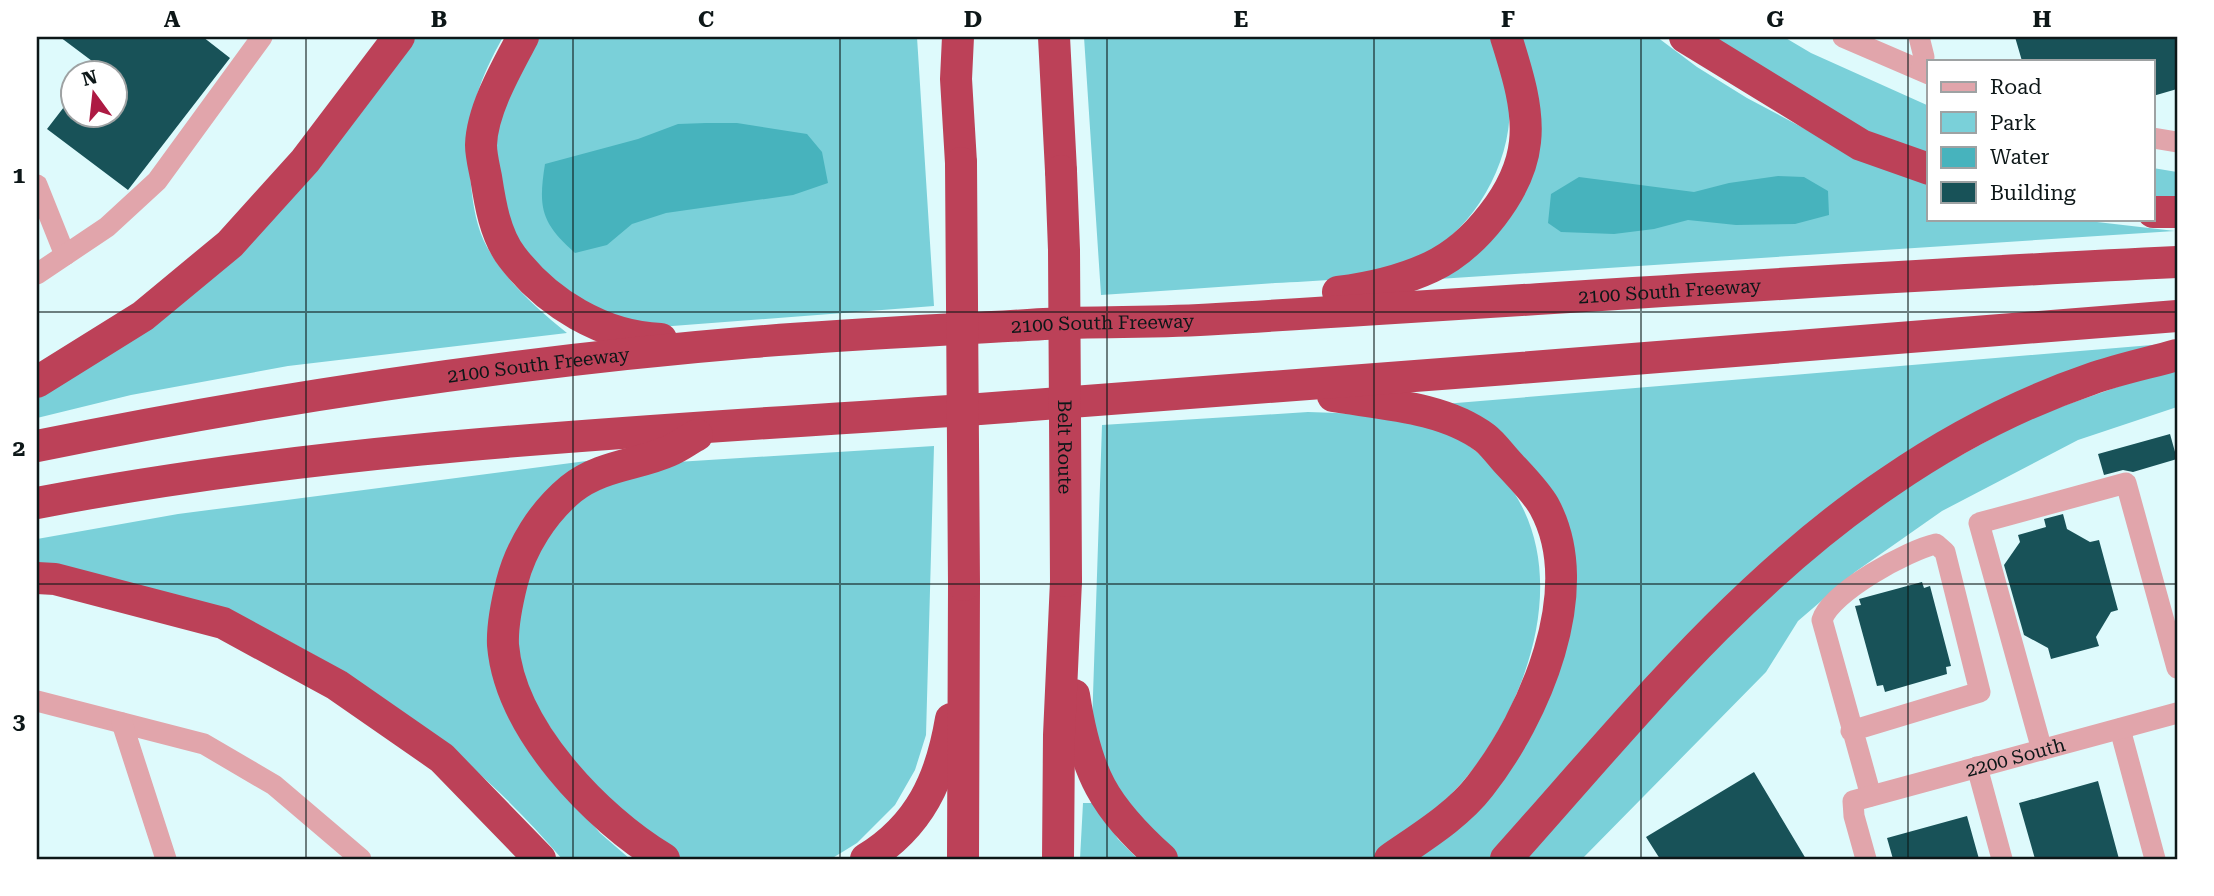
<svg xmlns="http://www.w3.org/2000/svg" width="2214" height="896" font-family="'Roboto Serif',serif">
<rect width="100%" height="100%" fill="#defafc"/>
<path fill="#7ad0d9" d="M399 37H503C474 89 464 126 471 185 473 206 477 229 487 247 507 282 536 308 567 333L288 366 131 395 37 418V391L143 321Z
M526 37H917L934 306 646 328 586 314 516 251 494 201 495 101Z
M1084 37H1493C1498 55 1507 74 1509 93 1517 165 1466 247 1396 268 1359 280 1314 281 1275 283 1217 287 1159 291 1101 295Z
M1516 37H1657L1697 67 1747 98 1809 131 1929 185V219H2071L2175 231 1423 280 1523 166Z
M1693 37H1784L1811 53 1929 106V157L1880 141Z
M2153 168 2177 172V197H2153Z
M2164 344 2028 393 1681 651 1489 859H1415L1518 737 1562 538 1444 404Z
M2177 366V407L2078 440 1942 511 1855 572 1798 621 1766 672 1582 859H1517L1745 613 1885 497 2029 418Z
M1308 412C1348 413 1380 415 1419 425 1429 427 1441 429 1450 434 1576 505 1553 650 1484 754 1456 796 1416 827 1378 859H1172L1110 792 1092 725 1102 425Z
M934 446 926 735 915 770 895 805 857 843 831 859H667L604 809 529 695 517 647V618L533 561 553 528 582 497 661 463Z
M594 460 495 612 563 790 600 833 630 859H562C499 785 428 725 346 674 315 655 281 635 247 623 179 601 106 586 37 567V539L178 514Z
M1083 803H1095L1118 839 1138 859H1080Z"/>
<path fill="#47b3bd" d="M706 123H737L807 134 822 152 828 183 793 195 666 213 632 224 607 245 575 253C541 223 538 208 545 164L638 139 678 124Z
M1778 176 1804 177 1828 191 1829 215 1795 224 1736 225 1688 220 1654 229 1614 234 1561 232 1548 223 1551 194 1579 177 1694 192 1729 183Z"/>
<path fill="#185258" d="M60 37H203L230 58 128 190 47 129 74 94V116H116V74H89L96 64Z
M2015 37H2177V89L2153 96V61H2022Z
M2170 434 2177 459 2133 472 2123 470 2104 475 2098 454Z
M2063 514 2067 529 2090 542 2099 540 2118 610 2111 612 2096 637 2099 646 2051 659 2048 648 2024 635 2004 565 2020 542 2018 535 2046 527 2044 519Z
M1922 582 1924 588 1930 586 1951 666 1946 667 1947 674 1885 692 1883 685 1877 686 1855 606 1861 605 1859 599Z
M1754 772 1806 859H1660L1646 837Z
M2098 781 2119 859H2035L2019 803Z
M1967 816 1979 859H1893L1887 838Z"/>
<g fill="none" stroke-linecap="round" stroke-linejoin="round">
<g stroke="#e1a5ab" stroke-width="21">
<path d="M1843 37 1929 74"/>
<path d="M1919 37 1924 57 1921 70"/>
<path d="M2153 138 2177 142"/>
<path d="M37 185 65 255"/>
<path d="M37 274 107 227 157 181 262 37"/>
<path d="M37 701 204 744 274 785 361 859"/>
<path d="M122 723 166 859"/>
<path d="M2120 729 2155 859"/>
<path d="M1851 731 1980 692 1945 552 1936 544C1908 550 1831 592 1822 620L1871 796"/>
<path d="M2042 750 1979 523 2126 483 2177 668"/>
<path d="M1977 767 2002 859"/>
<path id="s1" d="M1866 859 1854 816 1853 801 2177 713"/>
</g>
<g stroke="#bc4158" stroke-width="32">
<path d="M523 37C507 67 482 110 481 145 481 155 484 167 486 177 490 203 495 235 512 257 547 303 603 337 661 339"/>
<path d="M958 37 956 79 961 163"/>
<path d="M1054 37 1061 171"/>
<path d="M1685 37 1861 145 1929 169"/>
<path d="M2153 212H2177"/>
<path d="M1338 292C1370 288 1401 281 1431 267 1474 247 1520 191 1525 142 1529 108 1516 69 1506 37"/>
<path d="M37 382 143 316 230 244 305 161 399 37"/>
<path d="M1333 396C1382 404 1444 407 1485 438 1494 445 1502 457 1510 465 1521 477 1536 492 1544 506 1590 590 1534 717 1480 786 1457 816 1420 838 1390 859"/>
<path id="s2" d="M37 446C273 398 513 362 753 342 850 334 947 330 1044 324 1102 321 1160 323 1217 319 1537 300 1857 277 2177 262"/>
<path d="M37 503C352 442 673 431 993 408 1388 380 1782 346 2177 316"/>
<path d="M37 578 55 579 223 623 337 685 442 758 540 859"/>
<path d="M1074 695C1086 774 1103 806 1162 859"/>
<path d="M664 859C596 818 510 729 503 645 502 624 507 602 512 582 521 547 543 512 571 489 601 465 638 465 669 451 679 447 688 440 697 435"/>
<path d="M866 859C920 826 941 779 951 719"/>
<path d="M963 859 964 585"/>
<path d="M1058 859 1059 735 1066 581"/>
<path d="M1506 859C1625 726 1740 582 1889 482 1950 440 2021 403 2091 379 2119 369 2149 363 2177 355"/>
</g>
<g stroke="#bc4158" stroke-width="32">
<path d="M961 163 964 585"/>
<path id="s3" d="M1061 171 1064 250 1066 581"/>
</g>
</g>
<path fill="none" stroke="#0d1718" stroke-width="2" stroke-opacity="0.55" d="M306 37V859M573 37V859M840 37V859M1107 37V859M1374 37V859M1641 37V859M1908 37V859M37 312H2177M37 584H2177"/>
<g text-anchor="middle" dominant-baseline="central" stroke-width="7" stroke-linejoin="round" paint-order="stroke">
<g font-size="19" fill="#0d1718" stroke="#fff">
<text stroke="none"><textPath href="#s2" startOffset="1642">2100 South Freeway</textPath></text>
<text stroke="none"><textPath href="#s2" startOffset="1074">2100 South Freeway</textPath></text>
<text stroke="none"><textPath href="#s2" startOffset="508">2100 South Freeway</textPath></text>
<text stroke="none"><textPath href="#s3" startOffset="276">Belt Route</textPath></text>
<text stroke="none"><textPath href="#s1" startOffset="228">2200 South</textPath></text>
</g>
</g>
<rect width="2214" height="896" fill="none" stroke="#ffffff" stroke-width="77"/>
<rect x="1927" y="60" width="228" height="161" fill="#ffffff" stroke="#9ea2a3" stroke-width="2"/>
<rect x="1941" y="82" width="35" height="10" fill="#e1a5ab" stroke="#9ea2a3" stroke-width="2"/>
<text x="1990" y="94" font-size="21" fill="#0d1718">Road</text>
<rect x="1941" y="112" width="35" height="21" fill="#7ad0d9" stroke="#9ea2a3" stroke-width="2"/>
<text x="1990" y="130" font-size="21" fill="#0d1718">Park</text>
<rect x="1941" y="147" width="35" height="21" fill="#47b3bd" stroke="#9ea2a3" stroke-width="2"/>
<text x="1990" y="164" font-size="21" fill="#0d1718">Water</text>
<rect x="1941" y="182" width="35" height="21" fill="#185258" stroke="#9ea2a3" stroke-width="2"/>
<text x="1990" y="200" font-size="21" fill="#0d1718">Building</text>
<g transform="translate(94 94) rotate(345)"><circle r="33" fill="#ffffff" stroke="#9ea2a3" stroke-width="2"/>
<path d="M0-5L12 26L0 18L-12 26Z" fill="#ad1a43"/>
<text y="-10" font-size="19" font-weight="bold" text-anchor="middle" fill="#0d1718">N</text>
</g>
<rect x="38" y="38" width="2138" height="820" fill="none" stroke="#0d1718" stroke-width="2.5"/>
<g font-size="23" text-anchor="middle" font-weight="bold" fill="#0d1718">
<text x="172" y="27">A</text>
<text x="439" y="27">B</text>
<text x="706" y="27">C</text>
<text x="973" y="27">D</text>
<text x="1241" y="27">E</text>
<text x="1508" y="27">F</text>
<text x="1775" y="27">G</text>
<text x="2042" y="27">H</text>
<text x="19" y="183">1</text>
<text x="19" y="456">2</text>
<text x="19" y="729">3</text>
</g>
</svg>
